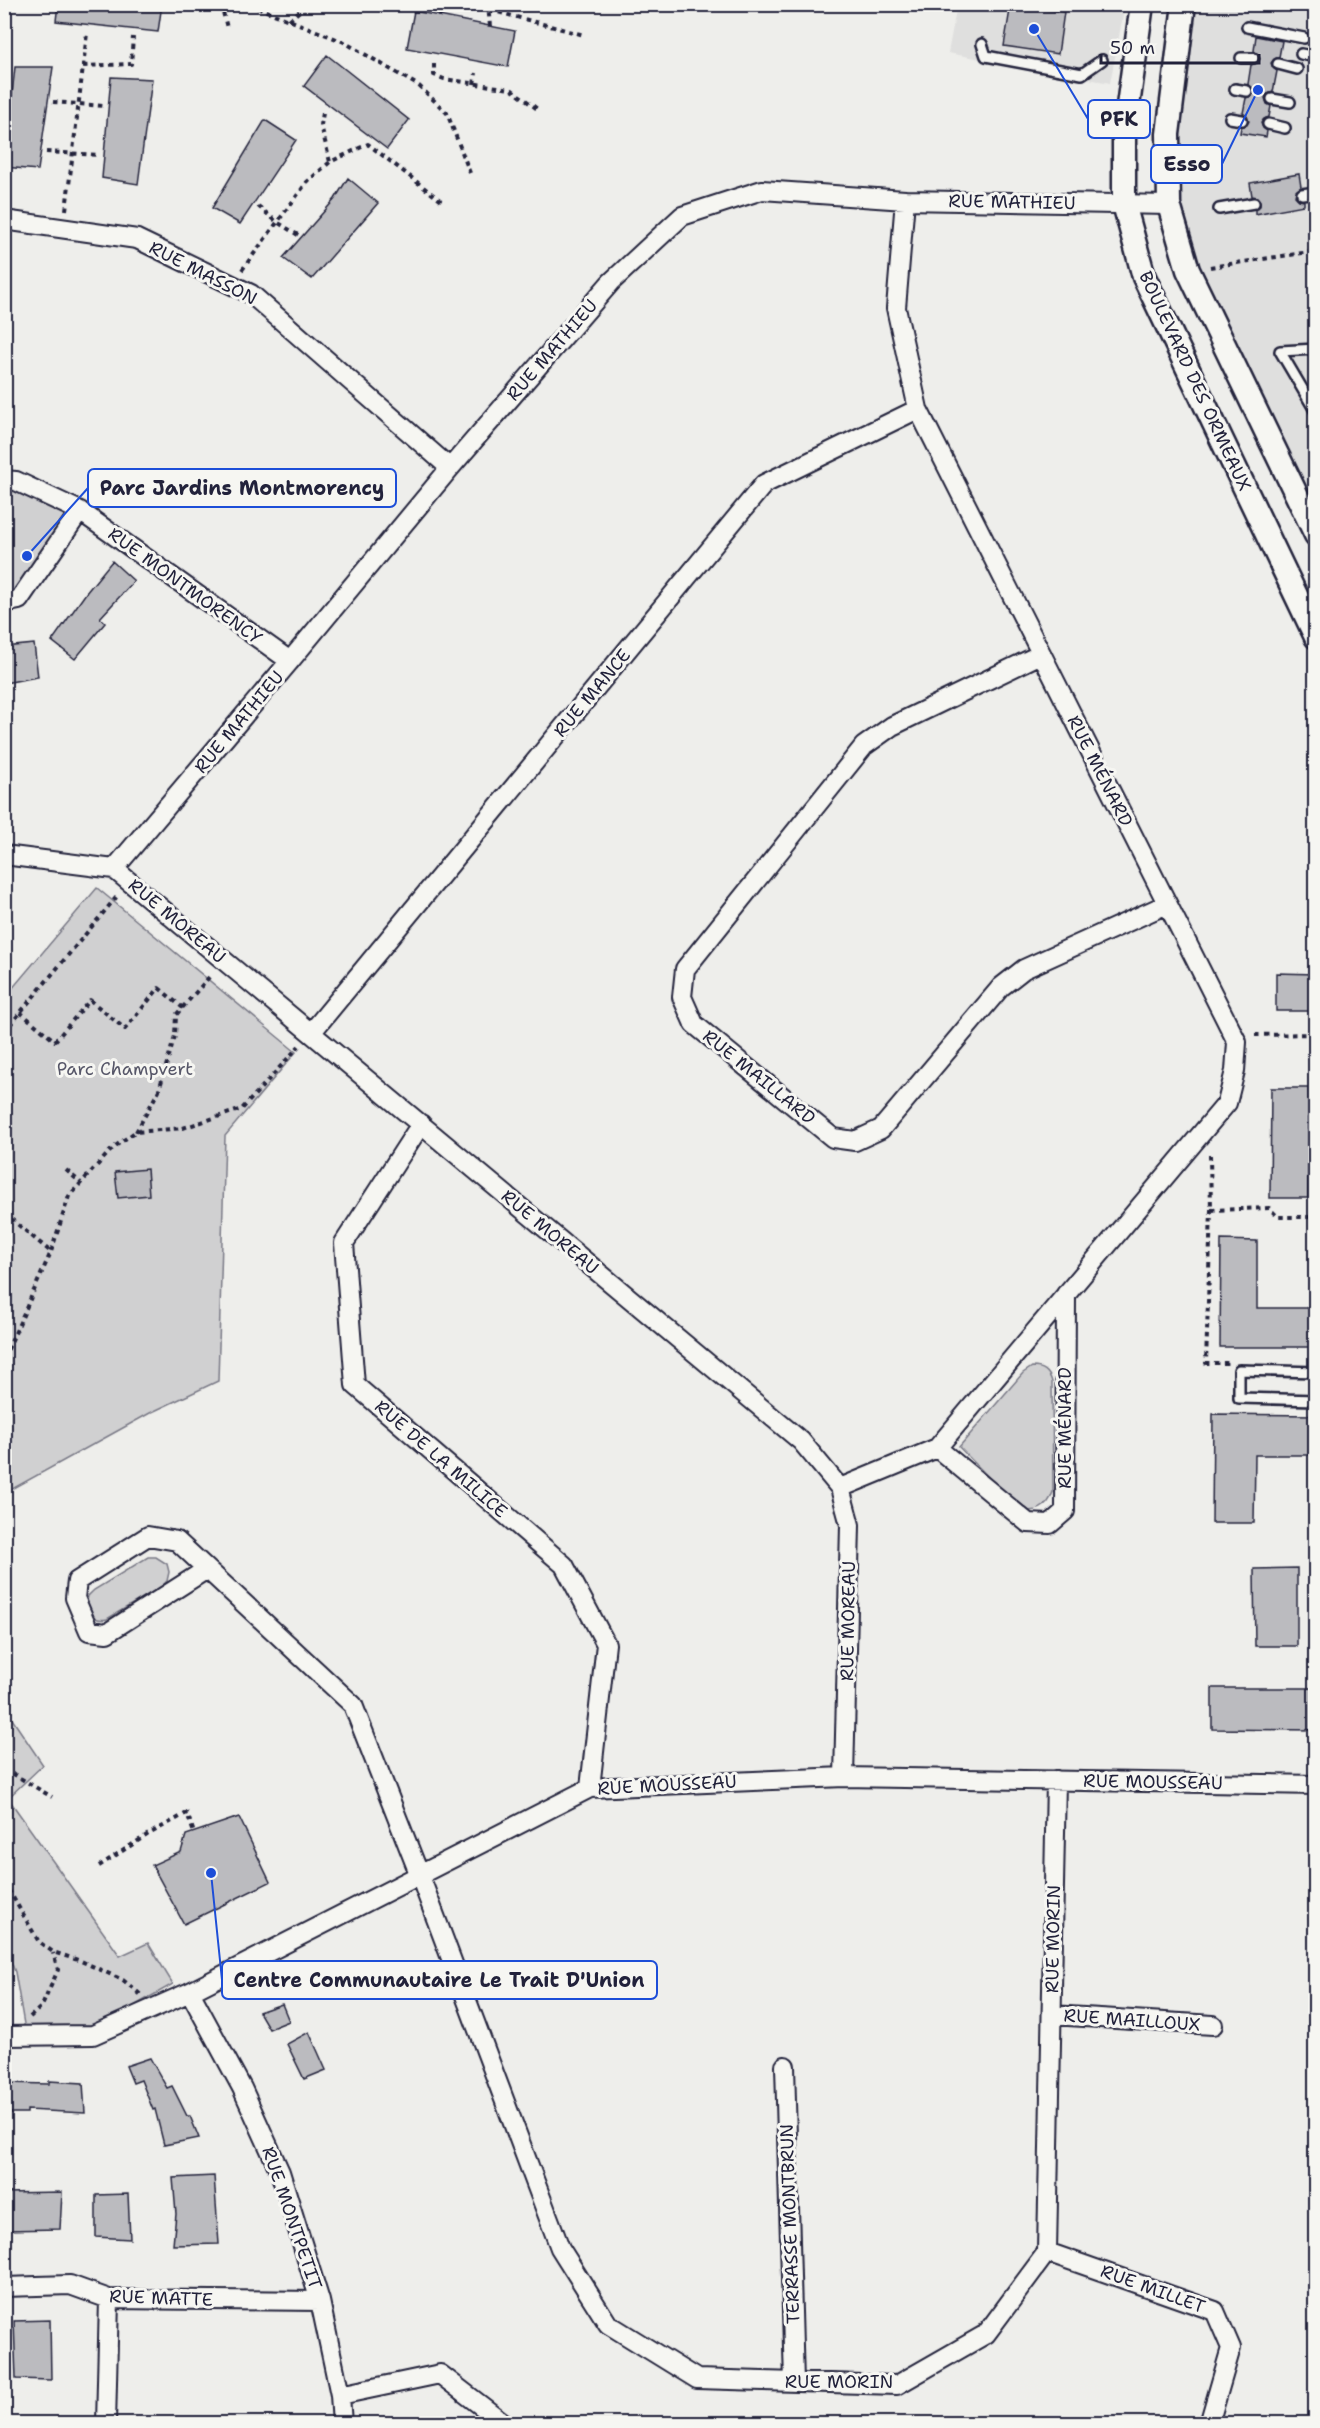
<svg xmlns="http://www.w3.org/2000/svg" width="1320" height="2428" font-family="'Shantell Sans',sans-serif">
<rect width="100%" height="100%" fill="#eeeeeb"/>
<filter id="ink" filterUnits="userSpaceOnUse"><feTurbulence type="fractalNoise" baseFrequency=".0167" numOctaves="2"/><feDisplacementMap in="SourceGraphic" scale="12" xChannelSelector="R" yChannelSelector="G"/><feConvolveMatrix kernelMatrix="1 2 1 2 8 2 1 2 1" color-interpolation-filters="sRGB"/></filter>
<g filter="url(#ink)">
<path fill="#dfdfde" d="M957 5H1125L1110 83 948 53Z
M1184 5H1315V535L1169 205Z"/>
<path fill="#d0d0d1" stroke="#797986" stroke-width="1.5" d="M5 479 80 511 19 600 5 603Z
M97 888 296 1052 225 1136 218 1381 150 1413 5 1493V997Z
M1032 1367C1043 1367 1049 1371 1052 1382L1053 1492C1048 1508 1035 1514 1020 1509L959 1447 1023 1373Z
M148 1557H156L167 1564 169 1572 167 1581 161 1587 107 1619C94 1622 91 1614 86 1604L88 1596 94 1590Z
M4 1707 43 1765 8 1798 120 1956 148 1943 173 1984 91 2030H25L15 1972 5 1946Z"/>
<path fill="#bbbbbf" stroke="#22223b" stroke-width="1.5" d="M58 4H162L158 32 56 21Z
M1011 4 1064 12 1058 54 1004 46Z
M414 11 515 31 508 67 407 48Z
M1256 36 1282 41 1279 57 1274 59 1271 63 1273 68 1277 71 1273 92 1267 94 1265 98 1267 104 1271 106 1269 117 1264 119 1261 123 1263 128 1267 131 1266 137 1240 133 1241 127 1247 125 1249 121 1243 113 1246 98 1252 96 1254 92 1248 84 1251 65 1257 63 1260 59 1258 54 1254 51Z
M327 55 409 120 387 149 304 86Z
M15 67H53L38 170 4 167Z
M111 77 152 79 138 184 102 178Z
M265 120 296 140 240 224 212 208Z
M1299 174 1301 187 1296 191 1295 196 1299 200 1304 201V205L1255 214V210L1260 206V201L1257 197 1252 196 1250 183Z
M348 178 378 203 312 279 283 258 335 199Z
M112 561 134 581 100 618 105 623 75 659 52 641 86 593Z
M34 644 38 677 4 683V647Z
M1276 973 1316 974V1011H1276Z
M1271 1088H1309L1308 1198H1270Z
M147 1169 149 1195 118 1198 115 1172Z
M1221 1240 1257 1241V1308H1316V1347H1220Z
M1213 1414 1316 1415V1455H1255L1254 1523H1212Z
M1297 1568V1646H1255L1254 1569Z
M1212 1688H1316V1730L1212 1729Z
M239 1817 270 1882 184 1924 152 1865 181 1852 186 1835Z
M282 2004 289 2021 269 2029 259 2012Z
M309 2032 326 2070 304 2079 287 2044Z
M150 2058 167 2088 172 2086 187 2116H190L199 2138 164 2145 155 2109 153 2110 141 2080 133 2083 126 2066Z
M49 2081 83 2083 85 2113 27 2110V2113H4V2083L49 2084Z
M214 2176 219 2244 173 2245 176 2214 173 2178Z
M62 2192 60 2229 4 2230V2193Z
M128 2194 130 2239 96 2237V2195Z
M50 2320 51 2380 16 2379 14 2321Z"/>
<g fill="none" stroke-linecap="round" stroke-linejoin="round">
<g stroke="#22223b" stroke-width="14">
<path id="service" d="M1247 27 1304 38
M982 44 986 56 1082 74 1102 60
M1301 54 1316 57
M1241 58H1253
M1278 64 1297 69
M1235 89 1247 91
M1272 99 1290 102
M1230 118 1242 120
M1268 124 1285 128
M1302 194 1316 192
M1219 209 1254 203
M1316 349 1280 351 1316 412
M1316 1372 1239 1370V1398L1316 1400"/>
</g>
<g stroke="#22223b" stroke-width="22">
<path id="minor" d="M4 220 137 239 251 294 450 468
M4 480 16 481 80 511 290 661
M4 603 19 600 80 511
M1041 654 892 726 864 746 685 969 682 997 694 1024 833 1138 855 1141 881 1129 1001 987 1024 969 1167 904
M4 855 114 869 801 1441 840 1488 850 1525 844 1777
M114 869 290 661 450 468 611 282 682 216 762 190 905 200 1169 205
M311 1033 764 484 918 409
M421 1124 344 1243 355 1385 564 1565 606 1644 590 1788
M937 1448 1028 1523 1050 1524 1065 1511 1066 1294
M840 1488 937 1448 1227 1103 1235 1071 1237 1042 918 409 896 308 905 200
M207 1569 107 1633 89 1631 75 1598 77 1581 148 1536 177 1541 353 1705 420 1876 560 2248 608 2324 697 2379 897 2385 986 2334 1047 2252 1056 1780
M190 1992 242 2088 280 2172 320 2301 340 2395 342 2424
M1052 2015 1213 2025
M4 2036 93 2035 190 1992 590 1788 844 1777 1316 1785
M785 2066 794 2382
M1047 2252 1215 2311 1231 2348 1209 2424
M4 2287 70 2285 109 2299 320 2301
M340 2395 440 2374 505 2424
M106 2424 109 2299"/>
</g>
<g stroke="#22223b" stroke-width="27">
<path id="tertiary" d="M1142 4 1124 135V204L1144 277 1316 637
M1184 4 1168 134 1169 205 1188 270 1316 535"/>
</g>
<path stroke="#22223b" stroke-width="4" stroke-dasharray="4.5 4.5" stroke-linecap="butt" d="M221 4 227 28
M249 4 344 42 419 86 447 113 470 173
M488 4 490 27
M1294 4 1316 9
M490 10 584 35
M440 17 442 4
M289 20 308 4
M434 64V75L444 79 511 89 540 111
M83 66 131 64 133 37
M474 84 476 73
M53 102 104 106
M323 113 321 125 330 162
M46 152 99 155
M258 206 277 222 298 235
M66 210 87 33
M1210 267 1316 251
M242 270 307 182 330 162 368 144 444 203
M20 1012 55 1041 90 1000 125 1029 159 988 183 1008
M4 1032 119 894
M1255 1035 1316 1034
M136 1132 159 1090 175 1036 176 1015 211 975
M1210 1155 1211 1210 1206 1363H1228
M66 1170 81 1183
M1211 1210 1269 1208 1278 1217H1316
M4 1213 51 1252
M4 1358 51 1252 69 1196 114 1147 135 1132 183 1128 242 1109 299 1046
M4 1772H10L52 1797
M99 1866 147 1835 187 1813 194 1833
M4 1882 39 1942 53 1952 81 1961 123 1980 141 1995
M30 2017 42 2006 58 1970 53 1953"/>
<use href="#service" stroke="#f6f6f2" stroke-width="9"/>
<use href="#minor" stroke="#f6f6f2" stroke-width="18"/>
<use href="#tertiary" stroke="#f6f6f2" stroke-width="22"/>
</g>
</g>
<g text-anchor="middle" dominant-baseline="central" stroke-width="6" stroke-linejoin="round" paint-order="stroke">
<g font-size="18" fill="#22223b" stroke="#f6f6f2">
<text transform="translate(1012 202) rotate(1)">RUE MATHIEU</text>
<text transform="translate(203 273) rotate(27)">RUE MASSON</text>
<text transform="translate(552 350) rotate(-49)">RUE MATHIEU</text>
<text transform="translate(1195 381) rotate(65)">BOULEVARD DES ORMEAUX</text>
<text transform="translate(185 586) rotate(36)">RUE MONTMORENCY</text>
<text transform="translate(592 693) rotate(-50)">RUE MANCE</text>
<text transform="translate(239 722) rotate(-50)">RUE MATHIEU</text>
<text transform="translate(1100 771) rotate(63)">RUE MÉNARD</text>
<text transform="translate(177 921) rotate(40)">RUE MOREAU</text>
<text transform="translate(759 1077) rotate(39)">RUE MAILLARD</text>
<text transform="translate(550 1232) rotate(40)">RUE MOREAU</text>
<text transform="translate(1065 1428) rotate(-90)">RUE MÉNARD</text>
<text transform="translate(441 1459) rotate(41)">RUE DE LA MILICE</text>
<text transform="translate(848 1621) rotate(-89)">RUE MOREAU</text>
<text transform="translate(1153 1782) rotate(1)">RUE MOUSSEAU</text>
<text transform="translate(667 1785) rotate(-3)">RUE MOUSSEAU</text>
<text transform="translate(1053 1939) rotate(-89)">RUE MORIN</text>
<text transform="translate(1132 2020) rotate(4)">RUE MAILLOUX</text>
<text transform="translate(292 2218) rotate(71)">RUE MONTPETIT</text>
<text transform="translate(790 2224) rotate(-92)">TERRASSE MONTBRUN</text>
<text transform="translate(1153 2289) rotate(20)">RUE MILLET</text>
<text transform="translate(161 2298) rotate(2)">RUE MATTE</text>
<text x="839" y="2382">RUE MORIN</text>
</g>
<g font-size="18" fill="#565668" stroke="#f6f6f2">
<text x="125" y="1069">Parc Champvert</text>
</g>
</g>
<path fill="none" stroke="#1d4ed8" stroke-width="2" d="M1034 29L1088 119M1258 90L1222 164M27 556L88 488M211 1873L222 1980"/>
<g fill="#1d4ed8" stroke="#f6f6f2" stroke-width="2">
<circle cx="1034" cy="29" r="6"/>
<circle cx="1258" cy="90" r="6"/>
<circle cx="27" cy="556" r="6"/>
<circle cx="211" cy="1873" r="6"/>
</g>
<g fill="#f6f6f2" stroke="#1d4ed8" stroke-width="2">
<rect x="1088" y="100" width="62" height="38" rx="6"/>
<rect x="1151" y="145" width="71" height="38" rx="6"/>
<rect x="88" y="469" width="308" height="38" rx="6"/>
<rect x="222" y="1961" width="435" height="38" rx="6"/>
</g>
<g font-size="20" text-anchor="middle" font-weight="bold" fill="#22223b">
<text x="1119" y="126">PFK</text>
<text x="1187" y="171">Esso</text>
<text x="242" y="495">Parc Jardins Montmorency</text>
<text x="439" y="1987">Centre Communautaire Le Trait D'Union</text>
</g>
<rect width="1320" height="2428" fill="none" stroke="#f6f6f2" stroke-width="24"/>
<rect x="12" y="12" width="1296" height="2404" fill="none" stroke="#22223b" stroke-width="2" filter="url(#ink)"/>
<path d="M1101 54v9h158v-9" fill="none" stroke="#22223b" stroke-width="3"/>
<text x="1110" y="54" font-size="18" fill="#22223b" stroke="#f6f6f2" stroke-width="4.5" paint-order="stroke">50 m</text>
</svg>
